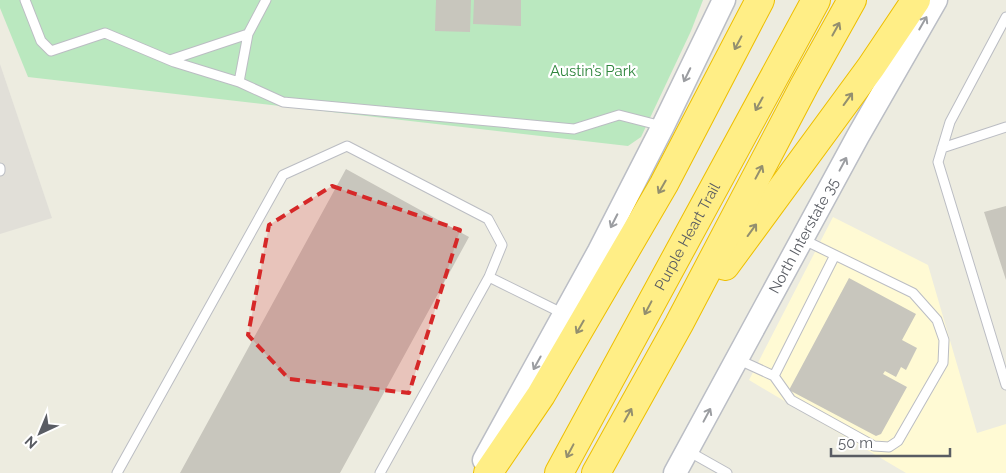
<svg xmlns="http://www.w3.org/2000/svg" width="1006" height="473" font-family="Raleway,sans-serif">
<rect width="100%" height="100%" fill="#edece0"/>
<path fill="#fffad4" d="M833 217 928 265 977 433 1006 424V473H906L749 380Z"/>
<path fill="#e1dfd8" d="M0 64 52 218 0 234Z"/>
<path fill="#bae8bf" d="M0 0H703L691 31 641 137 628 146 28 77 0 8Z"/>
<path fill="#c8c6bd" d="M436 0H471L470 32 435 31Z
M474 0H521V26L473 24Z
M346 169 469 237 340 473H180Z
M1006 206V280L984 212Z
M849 278 916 314 902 340 917 348 906 370 901 367 896 377 885 371 883 374 907 387 881 434 876 436 789 390Z"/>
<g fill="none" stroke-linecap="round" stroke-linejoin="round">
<g stroke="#bbbdc3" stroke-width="11">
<path id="service" d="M25 0 41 41 51 51 105 33 174 62 239 82
M266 0 248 34 239 82 283 102 574 129 619 115 662 126
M1006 17 950 122 938 162 1006 385
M170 60 248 34
M942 148 1006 127
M0 168V171
M489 277 564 314
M737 359 774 376 791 400 874 446 889 447 898 441 943 363 944 340 937 320 913 293 802 239
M774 376 835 255
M688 451 727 473
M117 473 283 175 347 146 488 219 502 245 489 277 380 473"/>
</g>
<g stroke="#bbbec5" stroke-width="25">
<g id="secondary">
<path d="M484 460 599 251 663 126 724 0"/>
<path id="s1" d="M675 473 858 136 936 0"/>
</g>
</g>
<g stroke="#eebf00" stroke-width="30">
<g id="motorway">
<path d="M725 266 871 67 916 0"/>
<path d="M488 473 541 395 664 184 760 0"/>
<path id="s2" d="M559 473 816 0"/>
<path d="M596 473 679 324 804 86 852 0"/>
</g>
</g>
<use href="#service" stroke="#fff" stroke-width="9"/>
<use href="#secondary" stroke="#fff" stroke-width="22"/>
<use href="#motorway" stroke="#ffee86" stroke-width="28"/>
</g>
<defs><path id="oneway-shaft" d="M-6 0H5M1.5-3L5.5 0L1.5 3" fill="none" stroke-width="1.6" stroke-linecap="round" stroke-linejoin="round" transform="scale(1.25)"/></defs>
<g stroke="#9b9da1">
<use href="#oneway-shaft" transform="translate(923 23) rotate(-60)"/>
<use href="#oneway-shaft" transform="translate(687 75) rotate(116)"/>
<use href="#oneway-shaft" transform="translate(843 164) rotate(-62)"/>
<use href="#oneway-shaft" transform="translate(614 221) rotate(117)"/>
<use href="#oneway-shaft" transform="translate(537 363) rotate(119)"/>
<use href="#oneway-shaft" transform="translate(707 415) rotate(-62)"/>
</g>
<g stroke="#938f6f">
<use href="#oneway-shaft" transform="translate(836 29) rotate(-61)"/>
<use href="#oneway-shaft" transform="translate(738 43) rotate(118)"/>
<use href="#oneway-shaft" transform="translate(848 99) rotate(-54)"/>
<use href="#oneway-shaft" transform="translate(759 104) rotate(119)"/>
<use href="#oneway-shaft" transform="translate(759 172) rotate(-62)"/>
<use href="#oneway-shaft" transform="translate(662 187) rotate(120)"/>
<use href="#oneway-shaft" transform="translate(752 230) rotate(-54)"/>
<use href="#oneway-shaft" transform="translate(648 308) rotate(118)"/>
<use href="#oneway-shaft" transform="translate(580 327) rotate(120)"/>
<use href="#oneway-shaft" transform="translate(628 415) rotate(-61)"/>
<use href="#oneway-shaft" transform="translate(570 451) rotate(118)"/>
</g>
<path fill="#d62828" fill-opacity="0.2" stroke="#d62828" stroke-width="4" stroke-dasharray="10 6" stroke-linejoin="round" d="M332 186 460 230 409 393 289 379 248 335 269 225Z"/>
<g text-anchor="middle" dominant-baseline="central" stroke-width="4.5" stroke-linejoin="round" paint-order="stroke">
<g font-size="15" fill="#2e853c" stroke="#fff">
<text x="593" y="71">Austin’s Park</text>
</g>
<g font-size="15" fill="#595c63" stroke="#fff">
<text stroke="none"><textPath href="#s2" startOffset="269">Purple Heart Trail</textPath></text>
<text stroke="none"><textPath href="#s1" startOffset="270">North Interstate 35</textPath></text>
</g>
</g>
<g transform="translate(40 433) rotate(224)" stroke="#ffffff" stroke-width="4" paint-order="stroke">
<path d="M0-4L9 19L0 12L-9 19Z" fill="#595c63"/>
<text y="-8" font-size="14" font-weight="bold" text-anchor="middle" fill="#595c63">N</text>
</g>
<path d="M831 448v8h119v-8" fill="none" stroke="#595c63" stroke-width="2.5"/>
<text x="838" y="448" font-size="15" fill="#595c63" stroke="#ffffff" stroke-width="4" paint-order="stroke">50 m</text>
</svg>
